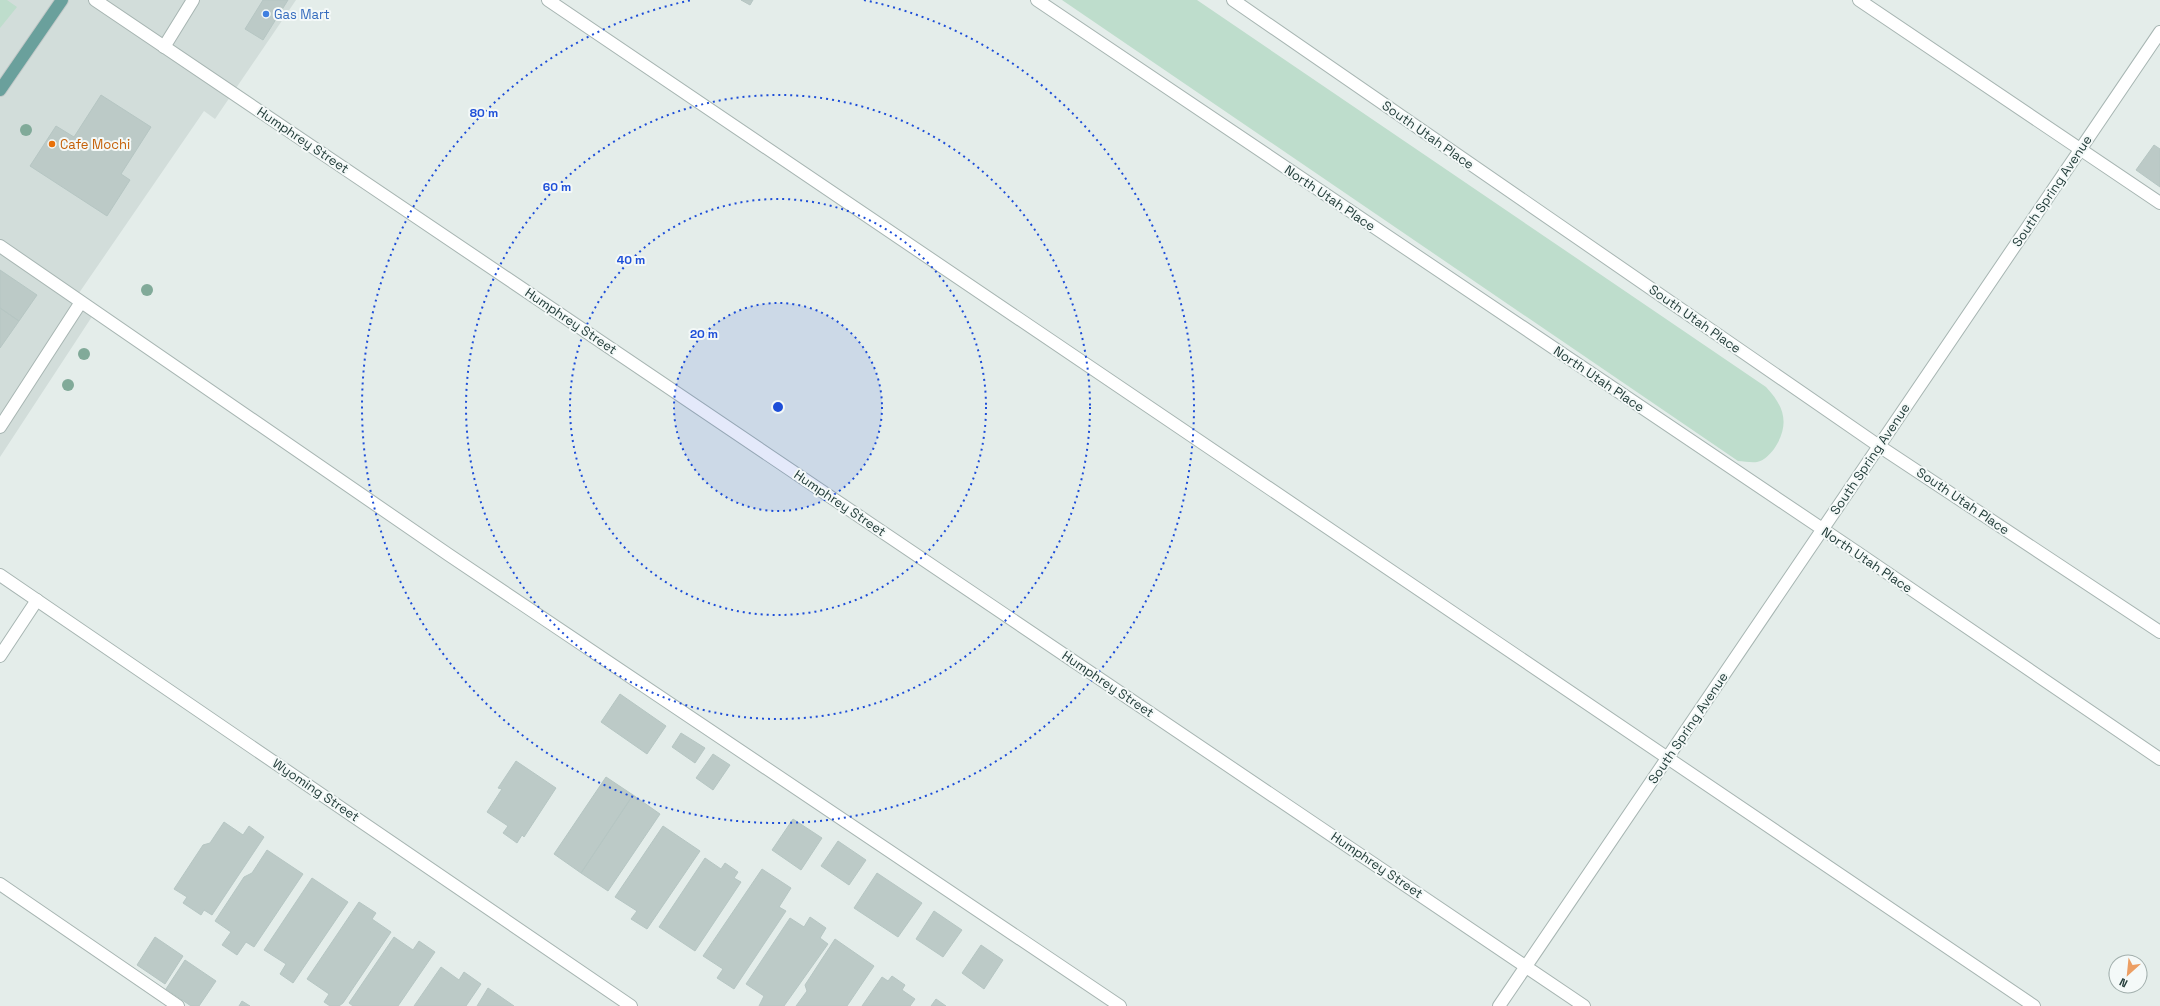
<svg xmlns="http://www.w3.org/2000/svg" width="2160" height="1006" font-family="'Space Grotesk',sans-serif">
<rect width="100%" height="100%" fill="#e4edea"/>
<path fill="#d2ddda" d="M0 0H296L215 119 204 111 79 293 95 312 0 457Z"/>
<path fill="#beddcc" d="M0 0H7L17 7 0 28Z
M1062 0H1197L1766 387C1785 407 1790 425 1774 449 1770 454 1764 461 1757 462 1751 463 1744 461 1738 461Z"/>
<path fill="#bccac7" stroke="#b6c6c3" d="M263 0H288L263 40 245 29Z
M741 0H753L750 5Z
M101 95 151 127 121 174 130 180 107 216 30 166 56 126 74 137Z
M2154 145 2160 149V187L2136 170Z
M0 270 37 295 19 321 0 308Z
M0 308 19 321 0 348Z
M620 694 666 726 647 754 601 722Z
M681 733 705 748 695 763 672 747Z
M713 754 730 765 713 790 696 778Z
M516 761 556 788 524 837 522 835 517 843 503 833 508 826 487 812 502 789 498 788Z
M606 777 633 795 581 873 554 854Z
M633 795 660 814 608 891 581 873Z
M793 819 822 838 801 870 772 850Z
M224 822 243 835 249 826 264 837 212 915 204 910 201 915 183 903 187 897 174 889 203 845 210 843Z
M663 826 700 851 647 929 631 919 637 911 615 897Z
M838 841 866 860 849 885 821 866Z
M267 850 303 874 254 947 246 942 237 955 222 945 231 932 215 921 244 877 252 873Z
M705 858 721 869 725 863 738 872 734 878 741 882 695 951 659 927Z
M762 869 791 888 779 907 786 911 734 989 717 978 723 969 703 956Z
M877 873 922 903 898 937 854 908Z
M312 878 348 902 293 983 280 974 286 964 264 950Z
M359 902 376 913 372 919 391 932 343 1003 339 1006H330L324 1002 329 994 307 979Z
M934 911 962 930 943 957 916 939Z
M810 917 826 928 820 938 828 944 784 1006H759L764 996 746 984 790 918 804 927Z
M155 937 183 956 165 984 137 965Z
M394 937 413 950 419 941 435 952 398 1006H353L349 1003Z
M835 939 874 966 847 1006H796L807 991 805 985Z
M981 945 1003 960 984 989 962 973Z
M185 960 216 981 199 1006H191L166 989Z
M441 967 459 980 464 972 481 984 466 1006H414Z
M892 976 905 985 902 990 915 999 910 1006H862L882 977 888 981Z
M488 988 514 1006H477Z
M936 999 946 1006H931Z
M242 1001 250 1006H239Z"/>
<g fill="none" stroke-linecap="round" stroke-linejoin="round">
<g stroke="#a7b5b2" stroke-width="14">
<path id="lane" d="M548 0 2034 1006
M1859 0 2160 203
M164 47 193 0
M0 246 449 555 1120 1006
M0 427 81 302
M0 656 37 600
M0 884 178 1006"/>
</g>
<g stroke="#a7b5b2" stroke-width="14">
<path id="street" d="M95 0 1584 1006
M1037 0 1858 553 2160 759
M1233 0 1879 446 2160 632
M0 575 631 1006
M1499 1006 2160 32"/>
</g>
<g stroke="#c2c9c8" stroke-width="14">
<path id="primary" d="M0 90 62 0"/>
</g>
<use href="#lane" stroke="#fff" stroke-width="12"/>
<use href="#street" stroke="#fff" stroke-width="12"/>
<use href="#primary" stroke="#6aa09c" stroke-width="12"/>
</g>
<g fill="#81aa99">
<circle cx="26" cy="130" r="6"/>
<circle cx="147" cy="290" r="6"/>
<circle cx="84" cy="354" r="6"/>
<circle cx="68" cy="385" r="6"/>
</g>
<circle cx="778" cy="407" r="104" fill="#1d4ed8" fill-opacity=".12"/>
<g fill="none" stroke="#1d4ed8" stroke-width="2" stroke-dasharray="2 4">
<circle cx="778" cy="407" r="104"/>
<circle cx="778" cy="407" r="208"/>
<circle cx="778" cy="407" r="312"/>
<path d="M864 0A416 416 0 1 1 692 0"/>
</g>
<circle fill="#3f7fe0" stroke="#f4f9f8" stroke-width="1.5" cx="266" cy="14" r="4"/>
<circle fill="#e8710a" stroke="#f4f9f8" stroke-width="1.5" cx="52" cy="144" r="4"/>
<g text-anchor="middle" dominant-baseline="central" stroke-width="4" stroke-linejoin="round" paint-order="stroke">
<g font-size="13" fill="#366cbe" stroke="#f4f9f8" text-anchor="start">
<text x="274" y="14">Gas Mart</text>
</g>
<g font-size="13" fill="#243e3b" stroke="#f4f9f8">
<text transform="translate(1428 135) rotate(35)">South Utah Place</text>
<text transform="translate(303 140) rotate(34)">Humphrey Street</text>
<text transform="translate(2052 191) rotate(-56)">South Spring Avenue</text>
<text transform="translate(1330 198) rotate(34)">North Utah Place</text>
<text transform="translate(1695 319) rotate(35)">South Utah Place</text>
<text transform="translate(571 321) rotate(34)">Humphrey Street</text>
<text transform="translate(1599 379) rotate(34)">North Utah Place</text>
<text transform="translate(1870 459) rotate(-56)">South Spring Avenue</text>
<text transform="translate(1963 501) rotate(34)">South Utah Place</text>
<text transform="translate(840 503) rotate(34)">Humphrey Street</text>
<text transform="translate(1867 560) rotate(34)">North Utah Place</text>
<text transform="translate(1108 684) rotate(34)">Humphrey Street</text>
<text transform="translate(1688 728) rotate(-56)">South Spring Avenue</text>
<text transform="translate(316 790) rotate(34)">Wyoming Street</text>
<text transform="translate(1377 865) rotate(34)">Humphrey Street</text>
</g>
<g font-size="13" fill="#c56008" stroke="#f4f9f8" text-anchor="start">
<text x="60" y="144">Cafe Mochi</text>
</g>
</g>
<circle cx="778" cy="407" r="6" fill="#1d4ed8" stroke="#f4f9f8" stroke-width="2"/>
<g font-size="12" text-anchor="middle" font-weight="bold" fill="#1d4ed8" stroke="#f4f9f8" stroke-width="4" stroke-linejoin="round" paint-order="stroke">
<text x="484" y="117">80 m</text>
<text x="557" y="191">60 m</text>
<text x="631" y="264">40 m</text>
<text x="704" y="338">20 m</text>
</g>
<g transform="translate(2128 974) rotate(207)"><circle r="19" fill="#f4f9f8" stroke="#a1aeac"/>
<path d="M0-3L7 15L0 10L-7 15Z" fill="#ec9e63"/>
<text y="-6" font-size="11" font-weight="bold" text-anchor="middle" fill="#243e3b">N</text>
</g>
</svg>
